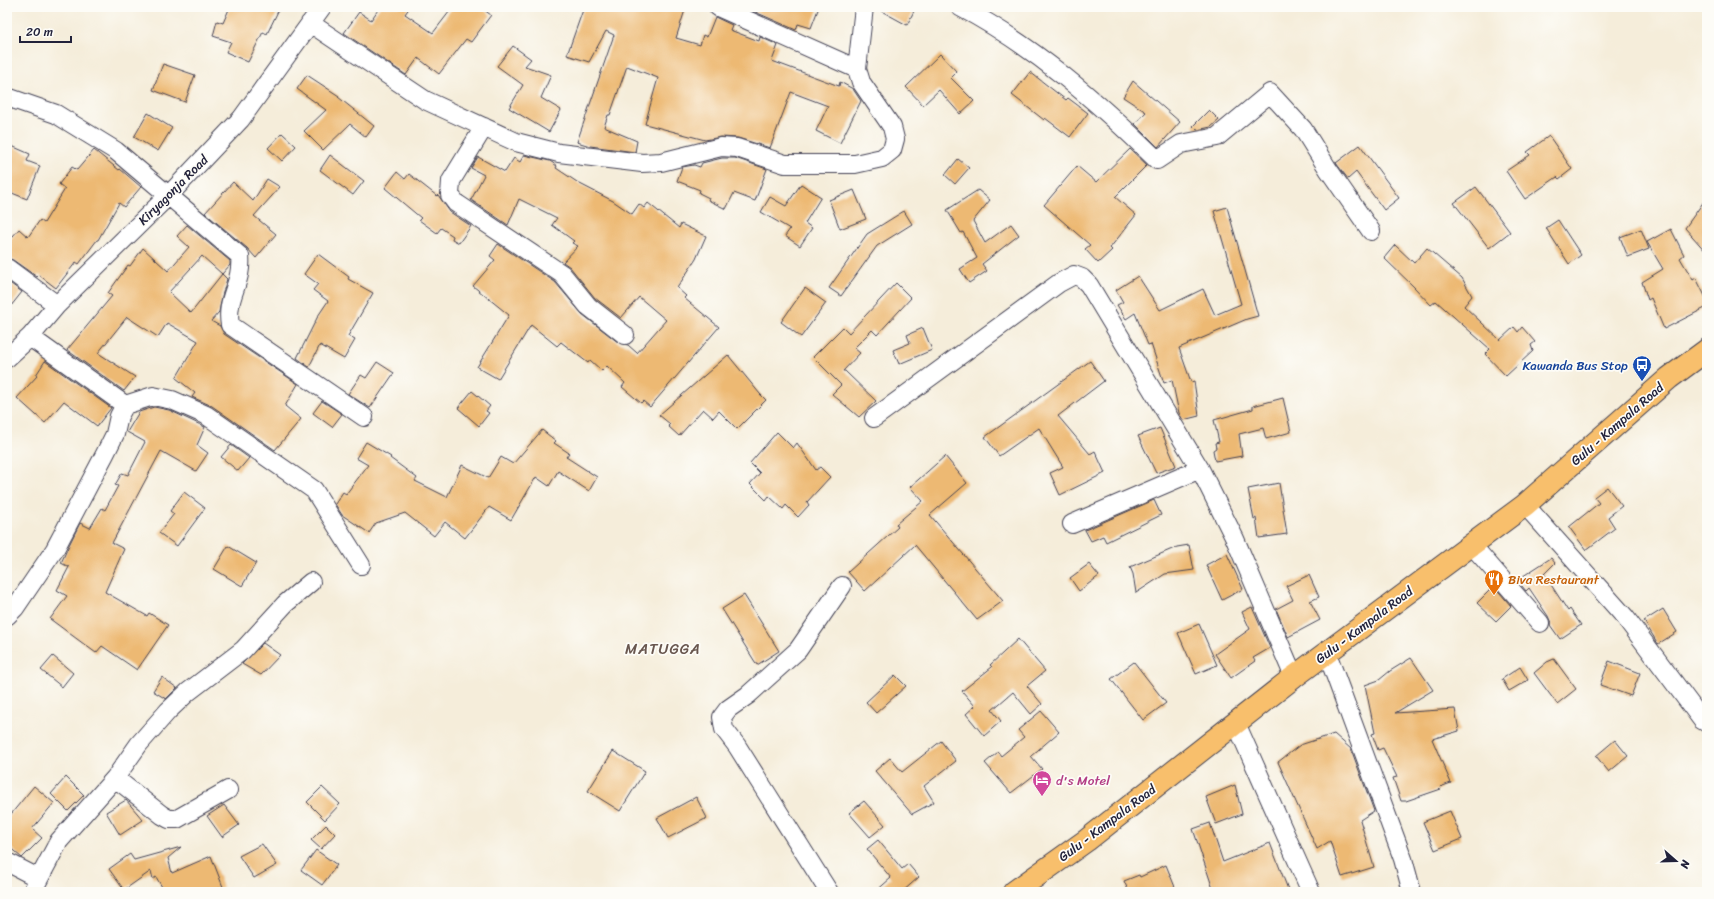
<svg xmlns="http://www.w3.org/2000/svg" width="1714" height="899" font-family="Sriracha,sans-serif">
<rect width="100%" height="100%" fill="#fdfcf7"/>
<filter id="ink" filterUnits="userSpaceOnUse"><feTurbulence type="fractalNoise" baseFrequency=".025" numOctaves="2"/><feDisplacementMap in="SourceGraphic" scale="8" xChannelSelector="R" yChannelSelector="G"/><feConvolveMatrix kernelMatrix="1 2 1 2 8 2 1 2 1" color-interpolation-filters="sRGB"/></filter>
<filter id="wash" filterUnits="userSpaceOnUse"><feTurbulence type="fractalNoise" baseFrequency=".012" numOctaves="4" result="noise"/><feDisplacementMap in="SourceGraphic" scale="16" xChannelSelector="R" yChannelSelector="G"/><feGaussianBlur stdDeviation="0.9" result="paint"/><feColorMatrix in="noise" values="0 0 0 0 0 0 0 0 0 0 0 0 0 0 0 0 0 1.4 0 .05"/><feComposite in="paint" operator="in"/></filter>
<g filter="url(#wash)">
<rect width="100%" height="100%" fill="#f5edda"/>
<g id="blocks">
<path fill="#edb973" d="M230 7H280L267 34 263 32 248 62 226 52 231 42 213 36 217 21 223 23Z
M380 7H410L405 14 433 33 453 7H480L491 15 471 42 466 39 439 74 418 58 406 75 344 33 359 12 371 20Z
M584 7H686L676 38 700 45 703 35 707 37 715 17 732 25 730 30 759 41 760 37 778 45 772 61 839 86 840 82 853 89 861 101 840 143 816 131 828 106 791 92 770 148 738 138 721 137 705 140 645 124 658 78 627 66 610 115H608L604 127 637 141 635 152 590 146 577 142 614 35 606 31 589 62 567 55Z
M744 7H819L811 28 798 24 796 30Z
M874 7H916L907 25Z
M513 46 531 59 525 66 551 75 541 98 561 110 549 132 509 108 523 85 497 66Z
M940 54 957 72 951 78 974 101 960 114 939 90 923 105 906 87Z
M163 64 195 75 185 102 153 90Z
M1030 72 1066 100 1068 98 1088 113 1070 137 1045 118 1044 120 1012 95Z
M307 75 339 96 338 97 374 126 366 137 350 124 323 150 304 131 326 110 297 89Z
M1133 81 1180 122 1158 147 1135 124 1146 112 1123 97Z
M1209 110 1219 120 1211 127 1197 130 1193 126Z
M148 113 172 128 158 151 134 137Z
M282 133 296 146 282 161 268 148Z
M1549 136 1572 169 1559 179 1557 177 1525 199 1506 171 1530 155 1527 152Z
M7 144 30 154 27 161 40 166 27 199 7 191Z
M1360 145 1399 198 1384 210 1356 172 1348 179 1336 163Z
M1130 149 1147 165 1115 197 1136 215 1110 248 1112 250 1098 263 1085 249 1090 245 1044 205 1077 166 1096 182Z
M94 150 119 170 120 169 141 187 124 207 119 203 98 240H97L79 264 76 262 56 288 39 275 37 277 13 260 7 258V243L19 229 28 237 40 220 44 223 65 189 59 184 72 167 77 170Z
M330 155 364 181 353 195 320 170Z
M524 155 550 161 557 166 556 168 580 184 613 201 632 214 639 204 644 208 648 203 679 228 681 224 706 236 696 259 677 288 686 296 684 298 719 327 650 407 643 401 641 403 622 387 625 383 607 366 602 371 590 360 588 363 561 342 557 346 531 325 498 379 477 367 509 315 473 286 495 260 490 256 498 244 555 282 582 314 619 343 628 345 637 353 666 320 639 297 621 318 595 298 570 267 563 262 578 246 572 243 574 241 552 225 557 218 519 199 508 225 471 200 484 175 471 168 478 157 505 172 514 158 520 162Z
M722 158H735L767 169 755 201 734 193 726 209 708 200 709 198 699 193 700 190 677 181 682 167 694 165 700 167 702 163Z
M958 159 969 168 955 184 945 175Z
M397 172 405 179 409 174 437 196 438 195 450 212 471 226 459 243 452 239 453 236 441 228 437 233 419 220 421 218 385 188Z
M267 179 280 187 254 216 276 234 256 258 247 248 205 213 233 182 253 201Z
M801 184 821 197 805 223 812 228 800 246 785 236 790 229 761 212 770 197 786 206Z
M1476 187 1510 232 1489 248 1454 203Z
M854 190 866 219 840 229 829 200Z
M978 190 990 200 973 221 985 243 1011 224 1019 235 982 264 987 271 969 283 960 269 977 258 963 232 961 233 947 210Z
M1707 197V253L1685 228Z
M1227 207 1258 316 1247 319 1179 348 1191 382 1194 381 1199 416 1183 420 1179 413 1172 380 1164 383 1151 344 1148 345 1135 313 1126 319 1117 305 1123 302 1116 290 1138 276 1160 310 1203 289 1215 315 1241 304 1214 211Z
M904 211 912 224 877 246 841 296 829 288 867 234Z
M1558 220 1581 255 1569 264 1546 228Z
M187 225 230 261V265L222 274 202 256 169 292 191 313 222 274 227 279 222 296 219 312 211 321 220 326 224 334 298 384 285 406 301 419 275 450 212 406 192 397 195 393 176 378 198 341 167 323 158 337 127 317 98 353 135 377 124 391 67 350 112 296 108 293 128 265 130 266 143 248 168 271 189 247 177 236Z
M1641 229 1649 249 1628 257 1620 237Z
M1671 229 1684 255 1680 258 1693 280 1696 278 1707 300V307L1664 329 1651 298 1648 300 1642 282 1663 269 1647 242Z
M1395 245 1414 263 1427 248 1462 278 1472 296 1464 306 1500 340 1514 327 1518 332 1522 327 1535 342 1531 345 1533 351 1506 376 1485 354 1490 349 1436 301 1431 305 1414 287 1384 258Z
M318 254 349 277 348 279 373 293 348 336 355 340 344 359 320 345 309 367 297 358 318 316 328 301 313 290 318 284 304 274Z
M7 281 22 292 7 311Z
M896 283 911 298 877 335 872 330 854 348 860 353 843 371H845L876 401 859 417 832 394 841 385 813 357 843 327 849 333Z
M805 288 826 303 801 337 781 322Z
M923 328 932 350 899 364 893 350 910 343 907 335Z
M728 355 760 394 766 400 737 429 719 411 713 418 703 409 679 436 668 426 670 424 659 415Z
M45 361 111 408 97 426 64 401 45 423 17 398 37 376 36 375Z
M1090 361 1104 381 1058 416 1090 454 1095 451 1105 473 1060 495 1050 473 1063 467 1039 428 999 456 985 437Z
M377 362 394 373 370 408 348 394 361 375 366 378Z
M472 391 490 406 486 411 489 413 479 426 458 408Z
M1283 398 1291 432 1266 439 1263 428 1239 434 1242 456 1215 461 1213 450 1216 448 1215 443 1219 442 1214 420 1253 409V406Z
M322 401 342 414 332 427 313 413Z
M154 407 169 410 205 427 197 445 208 453 196 471 161 451 112 543 124 549 105 592 147 616 149 613 168 625 137 670 102 646 96 653 50 619 67 596 57 590 69 567 61 563 69 545 80 523 90 528 102 508 105 510 118 486 115 485 122 473 128 475 145 442 127 432 139 412Z
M1160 428 1176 466 1156 473 1138 436Z
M542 430 556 441 554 443 569 453 566 457 597 477 589 491 558 471 549 486 536 477 511 520 489 507 465 538 445 522 434 536 405 513 376 523 369 533 342 515 335 504 343 492 346 494 368 465 356 458 366 442 391 457 390 458 417 478 415 481 447 497 462 465 488 478 501 457 513 464Z
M777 432 793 448 797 443 816 470 820 467 830 477 807 502 809 505 798 517 786 505 783 509 769 496 766 500 750 484 760 473 750 463Z
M231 445 249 458 238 471 221 457Z
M945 456 967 483 930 515 1003 601 977 620 915 545 865 591 848 572 898 527 896 524 923 501 910 487Z
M1279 483 1287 534 1259 538 1256 518 1254 519 1248 489Z
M1607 487 1622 506 1608 517 1615 528 1586 550 1569 527 1599 503 1594 497Z
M184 492 205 508 177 546 159 533 174 514 170 511Z
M1154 500 1161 515 1106 542 1103 536 1091 541 1085 530Z
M1189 545 1194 570 1165 574 1136 593 1133 574 1130 567 1177 547Z
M228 546 256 563 242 586 214 569Z
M1227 554 1243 589 1222 600 1206 565Z
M1551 558 1555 563 1544 574 1568 611 1570 609 1581 625 1560 639 1550 625 1551 623 1548 616 1529 588 1526 591 1517 580Z
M1089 564 1099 576 1079 591 1070 578Z
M1309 575 1319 597 1310 601 1320 620 1288 637 1276 609 1293 600 1286 586Z
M1494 586 1511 606 1496 621 1477 603Z
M744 595 779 651 757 665 722 609Z
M1252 607 1270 648 1253 658 1255 661 1231 678 1215 654 1250 629 1242 612Z
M1663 609 1677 632 1658 644 1644 621Z
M1199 624 1217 665 1196 674 1178 633Z
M1018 639 1045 671 1027 686 1042 704 1031 714 1013 692 992 710 1001 721 984 736 966 714 975 706 962 691 992 667 990 665Z
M263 643 280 655 261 675 242 664Z
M53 656 73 673 62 687 41 670Z
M1411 658 1433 690 1395 713 1455 709 1459 731 1432 739 1451 783 1440 787 1441 789 1406 801H1401L1393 778 1397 777 1383 748 1378 750 1372 734 1375 733 1365 685 1379 680 1390 671Z
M1554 659 1576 689 1557 704 1534 673 1547 662Z
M1609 661 1640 673 1631 696 1600 685Z
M1134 662 1166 703 1143 720 1111 679Z
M1520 667 1528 680 1509 691 1502 679Z
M895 675 906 686 876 713 866 702Z
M162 677 177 688 166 699 153 691Z
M1041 711 1059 732 1031 756 1042 769 1011 793 985 763 998 752 1001 756 1024 737 1018 730Z
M1334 734 1351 749 1374 811 1360 820 1374 867 1342 877 1330 841 1317 849 1278 762 1300 745Z
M1615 740 1628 756 1609 772 1596 756Z
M941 741 956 761 924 786 934 802 912 814 875 771 890 758 902 772Z
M613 751 645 771 620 811 588 791Z
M66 777 84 795 68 811 51 794Z
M1235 785 1242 814 1216 824 1206 797Z
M34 786 54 803 32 829 42 838 22 858 7 845V819Z
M322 787 340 804 325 820 307 802Z
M696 797 707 818 668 838 657 818Z
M126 800 143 820 120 835 106 812Z
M864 801 885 825 870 837 849 813Z
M224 805 239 825 222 837 207 816Z
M1450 811 1462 839 1435 850 1423 822Z
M1210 823 1223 862 1270 843 1289 892H1214L1193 829Z
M326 825 335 834 321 849 311 840Z
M878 840 902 869 908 864 919 877 902 892H875L891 878 867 849Z
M262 844 277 865 254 878 239 856Z
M181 847 168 858 172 873 211 856 223 887 209 892H165L156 877 153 879 151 871 124 890 109 869 130 854 134 860Z
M316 850 337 865 322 885 301 870Z
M1166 865 1177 892H1129L1124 881 1139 875 1140 877Z"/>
</g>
</g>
<g filter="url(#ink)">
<use href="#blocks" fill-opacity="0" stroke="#424053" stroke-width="1"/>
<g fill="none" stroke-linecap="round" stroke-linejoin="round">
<g stroke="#424053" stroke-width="20">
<path id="minor" d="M718 7 857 69
M960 7C1034 46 1098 102 1157 160L1181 144 1217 137 1270 93 1303 129 1328 169 1371 231
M310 23 425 100 516 142 559 153 642 163 661 162 721 147 737 148 785 164H855L882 158 892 150 895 139 892 127 861 82 857 69 864 7
M7 97 56 114 116 151 240 256C243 284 225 297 230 325L364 417
M484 127 451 181 450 195 456 203 562 274 588 306 625 335
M7 268 57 305
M7 358 30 337 57 305 169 195 241 119 322 7
M125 405 153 396 172 400 206 415 314 490 361 565
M874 418 1059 283 1074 275 1082 278 1089 285 1200 469 1235 539 1294 677
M1525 505 1625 617 1702 720 1707 723
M1072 524 1200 469
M1471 544 1540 623
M7 616 15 608 55 549 105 454 115 434 119 416 125 405 30 337
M1327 653 1403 859 1412 892
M1236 723 1311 892
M115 778 162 815 169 819H177L228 790
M7 862 38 878
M32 892 59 841 115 778 139 744 168 711 188 692 243 650 285 604 311 582
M829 892 737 746 724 729 722 717 728 709 748 695 798 650 842 586"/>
</g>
<g stroke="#424053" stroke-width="24">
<path id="major" d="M1014 892 1087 840 1294 677 1525 505 1669 378 1707 350"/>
</g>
<use href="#minor" stroke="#fff" stroke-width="18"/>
<use href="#major" stroke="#f8bf6c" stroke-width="22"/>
</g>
</g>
<defs>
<g id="bus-pin" transform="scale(1)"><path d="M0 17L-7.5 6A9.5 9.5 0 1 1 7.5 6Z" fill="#1a4fb4" stroke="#fdfcf7"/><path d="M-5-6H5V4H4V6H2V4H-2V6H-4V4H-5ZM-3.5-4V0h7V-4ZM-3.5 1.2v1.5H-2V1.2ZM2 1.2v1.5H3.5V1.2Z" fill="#fff"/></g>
<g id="restaurant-pin" transform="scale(1)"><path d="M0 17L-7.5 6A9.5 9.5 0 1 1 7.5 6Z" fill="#e8710a" stroke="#fdfcf7"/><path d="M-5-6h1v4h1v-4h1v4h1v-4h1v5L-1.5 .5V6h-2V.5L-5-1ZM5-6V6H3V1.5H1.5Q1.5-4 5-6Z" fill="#fff"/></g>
<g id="hotel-pin" transform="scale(1)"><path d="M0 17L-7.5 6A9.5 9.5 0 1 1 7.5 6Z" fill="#d1479c" stroke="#fdfcf7"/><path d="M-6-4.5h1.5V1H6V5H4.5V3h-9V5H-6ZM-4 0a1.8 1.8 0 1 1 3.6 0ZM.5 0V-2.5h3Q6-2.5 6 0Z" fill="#fff"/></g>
</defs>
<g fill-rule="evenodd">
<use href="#bus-pin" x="1642" y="365"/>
<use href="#restaurant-pin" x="1494" y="579"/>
<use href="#hotel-pin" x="1042" y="780"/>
</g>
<g text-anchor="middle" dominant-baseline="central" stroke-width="3.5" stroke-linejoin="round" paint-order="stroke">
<g font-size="13" fill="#22223b" stroke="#fdfcf7">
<text transform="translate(173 190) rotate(-45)">Kiryagonja Road</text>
<text transform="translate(1617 424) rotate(-41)">Gulu - Kampala Road</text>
<text transform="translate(1364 625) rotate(-37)">Gulu - Kampala Road</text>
<text transform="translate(1107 823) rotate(-37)">Gulu - Kampala Road</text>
</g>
<g font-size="13" fill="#164399" stroke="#fdfcf7" text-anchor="end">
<text x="1628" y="365">Kawanda Bus Stop</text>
</g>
<g font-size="13" fill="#c56008" stroke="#fdfcf7" text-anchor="start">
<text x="1508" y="579">Biva Restaurant</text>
</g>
<g font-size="13" fill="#b23c85" stroke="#fdfcf7" text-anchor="start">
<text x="1056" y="780">d's Motel</text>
</g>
<g font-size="15" letter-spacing="1" fill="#69574f" stroke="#fdfcf7">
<text x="663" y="649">MATUGGA</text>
</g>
</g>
<rect width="1714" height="899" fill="none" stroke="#fdfcf7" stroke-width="24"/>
<g transform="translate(1676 861) rotate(110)" stroke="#fdfcf7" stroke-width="3" paint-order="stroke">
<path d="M0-3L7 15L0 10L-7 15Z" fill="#22223b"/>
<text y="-6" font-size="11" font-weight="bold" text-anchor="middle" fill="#22223b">N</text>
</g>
<path d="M20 36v6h51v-6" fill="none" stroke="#22223b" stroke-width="2"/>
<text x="26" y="36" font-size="12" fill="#22223b" stroke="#fdfcf7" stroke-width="3" paint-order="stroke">20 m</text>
</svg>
